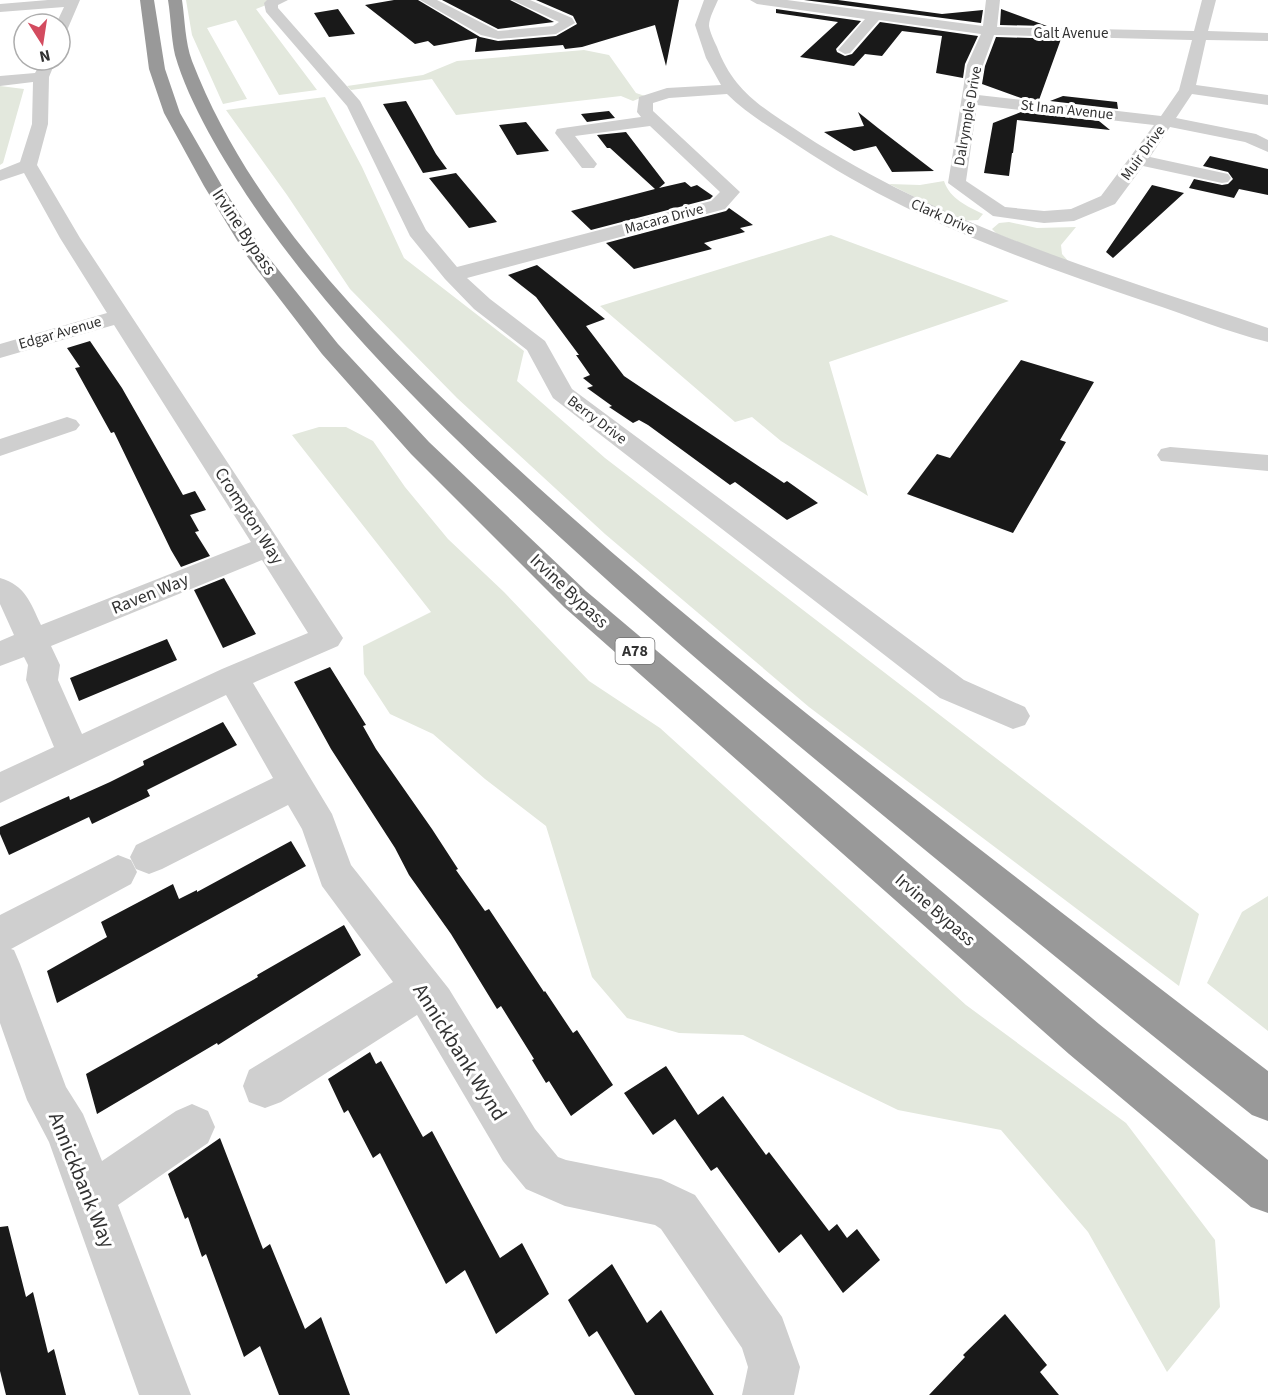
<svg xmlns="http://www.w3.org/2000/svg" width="1268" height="1395" font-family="'Source Sans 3',sans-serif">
<rect width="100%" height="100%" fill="#fff"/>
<path fill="#e3e8dd" d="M186 0H279L256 9 317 90 279 95 236 20 207 28 247 99 223 104 192 35Z
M584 50 609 55 636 93 645 96 633 101 621 96 456 115 432 79 351 90 347 86 423 75 457 61Z
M0 86 24 89 3 163 0 165Z
M325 97 362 167 404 258 524 351 517 381 605 458 1199 914 1179 986 809 707 605 534 457 398 350 289 287 195 226 110Z
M944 181C950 199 967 206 983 214L978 220 962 221 889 184 920 185Z
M1009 222 1037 228 1076 227 1061 245 1062 254 1069 262 997 234 992 229 999 223Z
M831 235 1009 301 829 362 868 496 781 441 752 417 735 422 600 306Z
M319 427H346L373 441 405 487 448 539 504 592 589 681 660 728 966 1005 1126 1123 1215 1240 1220 1307 1167 1372 1088 1232 1001 1130 898 1110 743 1035 679 1033 627 1018 592 977 546 826 485 779 433 734 390 714 364 674 363 646 431 612 292 435Z
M1268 896V1031L1207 983 1242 912Z"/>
<path fill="#191919" d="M394 0H418L480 37 498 41 556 36 577 24 573 16 536 0H679L666 66 655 25 582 47 565 49 563 45 475 52 477 38 434 46 428 41 415 44 365 5Z
M442 0H510L554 22 498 29Z
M804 0H838L942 14 983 10 981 23Z
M338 9 355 34 329 37 314 13Z
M776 9 861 21 836 49 837 52 845 56 852 54 880 22 978 36 965 64 963 78 936 73 942 36 902 31 882 56 865 54 854 66 800 57 838 22 776 13Z
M1001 9 1047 26 1000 25Z
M996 37 1061 39 1039 100 1021 98 982 84 985 66Z
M1063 96 1117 102 1118 109 1050 101Z
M406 101 436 154 447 169 423 173 383 104Z
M609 111 615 118 587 122 581 114Z
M858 112 878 128 934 171 892 172 876 146 854 151 824 132 864 126Z
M1021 112 1099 121 1110 130 1017 120 1013 153H1010H1012L1009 176 984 173 993 123Z
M526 122 549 151 517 155 499 125Z
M626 132 665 183 659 188 685 182 691 187 697 185 713 196 710 199 591 230 571 211 655 189 610 148H607L597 135Z
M1210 156 1268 169V195L1239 189 1234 198 1189 188 1194 179 1222 185 1228 184 1233 179 1228 172 1203 166Z
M456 173 497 222 469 228 429 178Z
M1152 185 1184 193 1113 258 1106 252Z
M729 208 753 225 740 228 745 232 704 243 712 249 634 269 606 243 726 211Z
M537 265 605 319 586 326 624 376 784 483 787 481 818 503 787 520 735 482 730 485 648 425 639 420 633 423 609 407 612 406 587 388 593 386 583 378 590 375 576 355H579L536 297 508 275Z
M90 341 122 388 183 495 195 491 206 510 190 515 199 531 195 532 210 556 181 567 171 550 114 432 111 433 75 368 80 367 67 348Z
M1021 360 1094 382 1060 440 1066 442 1013 533 907 494 937 454 950 458Z
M224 578 256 634 223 648 194 590Z
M167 639 177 660 79 701 70 678Z
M330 667 366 725 363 726 376 749 432 829 458 869 456 870 485 911 489 909 544 992 545 991 573 1033 577 1030 613 1085 571 1116 549 1081 546 1083 532 1060 534 1059 501 1006 497 1009 451 934 409 875 395 848 331 749 294 682Z
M223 722 237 745 147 790 150 796 123 809 92 824 89 817 9 855 0 834V827L69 796 70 800 110 782 144 765 143 761Z
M291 841 306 866 57 1003 47 971 107 937 101 922 173 884 179 899 197 890V892Z
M344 925 361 955 218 1045 217 1043 97 1114 86 1074 258 977 257 975Z
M370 1052 376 1064 381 1061 423 1137 432 1131 500 1258 522 1243 549 1294 496 1334 465 1270 446 1284 380 1153 373 1158 348 1110 344 1113 328 1079Z
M666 1066 698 1115 723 1096 766 1155 769 1152 829 1231 837 1224 847 1238 857 1229 880 1260 843 1293 801 1234 779 1253 717 1167 711 1171 675 1119 653 1135 624 1093Z
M220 1138 263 1249 270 1244 305 1329 321 1317 350 1395H279L260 1346 244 1357 206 1254 202 1257 188 1217 185 1219 168 1174Z
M8 1226 26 1297 33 1292 48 1353 54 1349 66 1395H6L0 1371V1227Z
M612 1264 647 1323 661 1310 714 1395H635L597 1331 589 1337 568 1300Z
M1005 1314 1047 1365 1040 1372 1059 1395H929L965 1357 963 1355Z"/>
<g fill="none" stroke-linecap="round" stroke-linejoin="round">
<path fill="#cfcfcf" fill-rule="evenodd" d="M48 0H80L65 35 60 36V24H56L64 7 0 12V4Z
M267 0H288L278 5V8L360 101 426 230 457 267 711 201 720 192 650 126 575 136 597 164 594 168H582L555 133 557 129 563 128 641 117 637 112 639 97 667 88 721 85 706 58 695 25 704 0H718C715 7 709 18 709 26 710 32 714 41 717 47 734 93 765 109 804 135 947 228 1108 274 1268 328V342C1227 332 1187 315 1147 302 1025 261 904 217 797 145 773 129 747 114 727 94L669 98 653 103V111L740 192 725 209 467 278 490 299 545 341 572 389 964 680 1025 707 1030 716 1025 725 1013 729 940 698 553 398 527 350 474 309 445 279 410 236 347 106 266 12 264 3Z
M420 0H437L498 31 553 26 559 22 512 0H530L572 18 575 23 556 34 498 39 481 35Z
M750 0H787L983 26 986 0H1000L997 27 1194 31 1202 0H1216L1208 31 1268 33V41L1206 40 1196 85 1268 95V105L1192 94 1176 118 1256 134 1268 140V152L1245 142 1170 127 1150 157 1228 174 1231 178 1228 182 1222 183 1143 166 1115 204 1074 221 1044 223 993 216 948 183 967 65 981 34 879 20 850 53 845 54 838 50 865 19 757 4ZM994 35 1192 40 1179 90 1161 116 978 95 983 65ZM977 105 1154 125 1101 196 1071 209 1044 211 1005 207 966 181Z
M42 60H56L49 77 48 124 37 165 80 238 343 638 338 646 253 683 332 814 351 865 449 989 535 1129 558 1157 566 1160 661 1179 695 1195 782 1317 800 1367 794 1395H742L748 1367 742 1348 661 1229 655 1225 565 1206 526 1189 503 1161 417 1015 281 1102 265 1108 249 1102 243 1086 249 1070 393 982 322 886 302 829 288 805 162 869 149 874 136 869 130 857 136 845 273 778 226 695 0 803V772L54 747 26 680 28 665 24 657 0 666V641L14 635 0 604V578C26 586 30 602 41 625L251 542 114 325 0 358V344L107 313 60 238 24 173 0 181V170L20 162 32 124 33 82 0 86V76L35 73ZM262 560 308 633 222 669 82 734 58 680 60 665 51 646Z
M67 417 76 420 80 425 76 430 0 456V439Z
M1170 447 1268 455V471L1161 461 1157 455 1161 449Z
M118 855 131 860 137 872 131 884 11 949 14 950 20 964 66 1087 83 1114 102 1161 176 1111 192 1104 208 1111 215 1127 208 1143 118 1205 191 1395H139L49 1142 27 1100 0 1023V915Z"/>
<path fill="#999" fill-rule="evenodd" d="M140 0H154L165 69 180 113 222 186 261 248 338 344 429 442 586 591 1099 1024 1268 1160V1213L1251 1207 1069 1054 564 607 411 454 322 354 246 255 204 186 164 113 149 69Z
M168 0H182C185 20 185 42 192 61 251 214 375 336 492 445 608 553 731 654 855 752 992 859 1130 966 1268 1071V1121L1252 1115C1113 1005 976 892 839 779 725 685 613 588 505 486 413 399 323 308 252 203 224 161 189 104 175 55 171 37 171 18 168 0Z"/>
</g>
<g text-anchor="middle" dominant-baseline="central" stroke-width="6" stroke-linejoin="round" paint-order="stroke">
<g font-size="15" fill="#323232" stroke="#fff">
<text x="1071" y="33">Galt Avenue</text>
<text transform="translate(1067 110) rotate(6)">St Inan Avenue</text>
<text transform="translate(968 116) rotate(-80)">Dalrymple Drive</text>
<text transform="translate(1143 153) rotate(-54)">Muir Drive</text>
<text transform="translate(943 217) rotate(24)">Clark Drive</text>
<text transform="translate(664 219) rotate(-15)">Macara Drive</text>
<text transform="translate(60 333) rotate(-16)">Edgar Avenue</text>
<text transform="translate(597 420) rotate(37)">Berry Drive</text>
</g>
<rect fill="#fff" stroke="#707070" stroke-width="1.5" x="615.5" y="638" width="39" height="26" rx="4.5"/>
<g font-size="16" font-weight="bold" fill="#323232">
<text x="635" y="651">A78</text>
</g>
<g font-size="18" fill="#323232" stroke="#fff">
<text transform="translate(244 232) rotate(56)">Irvine Bypass</text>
<text transform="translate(249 516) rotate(57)">Crompton Way</text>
<text transform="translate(569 591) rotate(43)">Irvine Bypass</text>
<text transform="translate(150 594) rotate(-22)">Raven Way</text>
<text transform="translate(935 910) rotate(41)">Irvine Bypass</text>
</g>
<g font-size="21" fill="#323232" stroke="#fff">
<text transform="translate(460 1052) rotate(58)">Annickbank Wynd</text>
<text transform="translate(82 1180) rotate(68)">Annickbank Way</text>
</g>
</g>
<g transform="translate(42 42) rotate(168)"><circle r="28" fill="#ffffff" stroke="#adadad" stroke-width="1.5"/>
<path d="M0-4.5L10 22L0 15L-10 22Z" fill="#d34b5f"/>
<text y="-9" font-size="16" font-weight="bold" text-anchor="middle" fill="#323232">N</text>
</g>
</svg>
